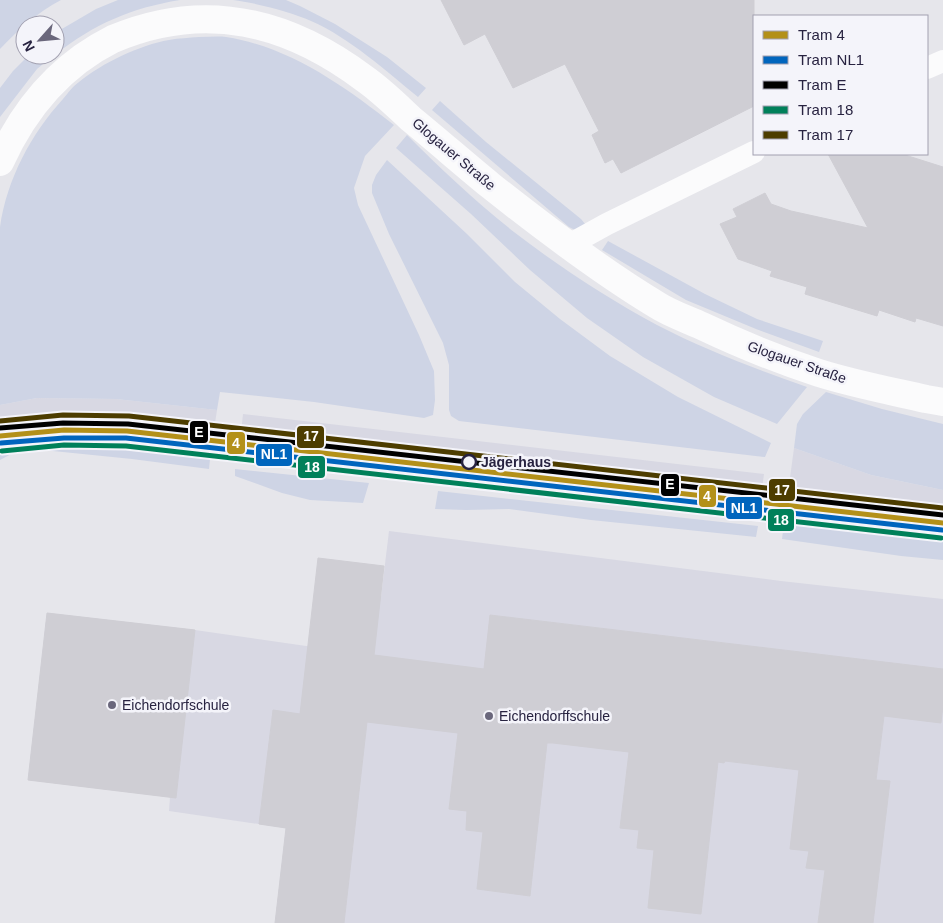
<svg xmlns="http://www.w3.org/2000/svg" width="943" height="923" font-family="Helvetica,sans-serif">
<rect width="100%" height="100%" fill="#e6e6eb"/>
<path fill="#d8d8e3" d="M37 398 116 399 217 410 211 449 176 445 126 441 0 452V405Z
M243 414 764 474 759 511 239 451Z
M794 448 871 475 943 490V535L785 515Z
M389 531 781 581 943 599V923H275L286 828 169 811 170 797 28 780 47 613 195 630 348 652 381 597Z"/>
<path fill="#ced4e5" d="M0 0H61C38 12 18 30 0 49Z
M118 0H180C131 8 94 24 55 55V33L96 9Z
M233 0H286L300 6 335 24 387 57 426 88 418 97C386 71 350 38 311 21 291 12 256 3 233 0Z
M199 37C208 37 218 36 226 37 290 47 344 86 394 125L365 156 354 188 358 205 419 335 434 371 435 400 433 415 424 418 314 402 220 392 217 410 116 399 37 398 0 405V227C7 179 31 134 63 99 68 93 73 86 79 82 102 63 140 45 169 40 179 38 189 38 199 37Z
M29 55H54L37 69 0 117V88L13 71Z
M440 101 486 142 581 219 586 225 577 231 569 227 432 110Z
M407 135C441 169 476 202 514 232 558 266 607 298 657 325 705 350 756 369 807 387L777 424 714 397 643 357 587 318 530 270 471 214 396 148Z
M387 160 467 234 515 282 560 319 610 356 678 397 771 443 765 457 459 421 451 416 449 410V365L443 343 389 234 372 193V185L376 175Z
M608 241 705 294 757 319 823 341 819 352 756 329 686 300 602 250Z
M826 392 882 409 943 424V490L871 475 794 448 797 424 803 414Z
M62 440 176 445 211 449 209 469 132 459 43 450 17 451 0 460V452Z
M235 469 369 483 363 503 310 500 282 493 235 476Z
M438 491 758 526 756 537 591 520 509 509 466 510 435 509Z
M785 515 943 535V560L901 556 782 539Z"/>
<path fill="#cfced4" stroke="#cfced4" d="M441 0H754V106L621 173 613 159 605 163 592 135 599 131 565 64 513 88 485 34 464 45Z
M828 154H902L943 167V326L916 318 915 322 879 310 877 316 805 294 807 287 770 276 772 271 738 259 720 224 737 217 733 209 765 193 771 204 791 211 868 228Z
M318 558 384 566 374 655 484 669 490 615 943 669V705L941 723 884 716 876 780 890 781 873 923H818L825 870 806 868 809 851 790 849 799 770 725 761 724 763 718 762 701 914 648 908 654 850 637 848 639 830 620 828 629 752 553 743H547L530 896 477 889 483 832 466 830 467 811 449 809 458 733 367 722 344 923H275L286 828 259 824 273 710 300 714Z
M47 613 195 630 176 798 28 780Z"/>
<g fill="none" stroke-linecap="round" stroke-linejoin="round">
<path stroke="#fbfbfc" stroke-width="22" d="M927 68 943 61
M569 245 607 224 754 152"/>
<path stroke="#fbfbfc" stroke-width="28" d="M0 162C24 109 61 65 113 39 205 0 288 21 365 79 382 91 396 105 411 119 438 141 464 164 491 186 544 228 599 270 657 305 671 314 687 319 702 326 740 344 779 360 819 373 854 384 891 391 926 399L943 402"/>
<g stroke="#f4f4fa" stroke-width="9">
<path id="tram-1" d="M0 436 64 430 127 431 943 523"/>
</g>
<g stroke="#f4f4fa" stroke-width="9">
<path id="tram-2" d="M1 443 64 438H126L942 530"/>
</g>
<g stroke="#f4f4fa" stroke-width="9">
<path id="tram-3" d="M0 428 63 423 128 424 943 515"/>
</g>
<g stroke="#f4f4fa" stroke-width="9">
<path id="tram-4" d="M2 451 64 445 126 446 941 538"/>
</g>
<g stroke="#f4f4fa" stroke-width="9">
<path id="tram-5" d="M0 421 63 415 129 416 943 508"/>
</g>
<use href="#tram-1" stroke="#b39019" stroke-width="5"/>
<use href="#tram-2" stroke="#0065bd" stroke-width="5"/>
<use href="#tram-3" stroke="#000" stroke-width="5"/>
<use href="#tram-4" stroke="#00805a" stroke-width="5"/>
<use href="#tram-5" stroke="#4d3d00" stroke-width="5"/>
</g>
<circle fill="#f4f4fa" stroke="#272240" stroke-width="2.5" cx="469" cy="462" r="7"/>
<g fill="#6a677c" stroke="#f4f4fa" stroke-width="2">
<circle cx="112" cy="705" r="5"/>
<circle cx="489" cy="716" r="5"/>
</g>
<g text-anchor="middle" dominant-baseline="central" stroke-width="5" stroke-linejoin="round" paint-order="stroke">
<g font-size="14" fill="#272240" stroke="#f4f4fa">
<text transform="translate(454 154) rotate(40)">Glogauer Straße</text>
<text transform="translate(797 362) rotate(19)">Glogauer Straße</text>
</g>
<g font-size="14" font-weight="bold" fill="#272240" stroke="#f4f4fa" text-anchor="start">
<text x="481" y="462">Jägerhaus</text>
</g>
<g font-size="14" fill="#272240" stroke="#f4f4fa" text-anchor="start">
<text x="122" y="705">Eichendorfschule</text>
<text x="499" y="716">Eichendorffschule</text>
</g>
</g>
<g stroke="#f4f4fa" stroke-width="2">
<rect x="189" y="420" width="20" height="24" rx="5" fill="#000"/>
<rect x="296" y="425" width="29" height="24" rx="5" fill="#4d3d00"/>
<rect x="226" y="431" width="20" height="24" rx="5" fill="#b39019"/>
<rect x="255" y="443" width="38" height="24" rx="5" fill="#0065bd"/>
<rect x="297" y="455" width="29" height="24" rx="5" fill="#00805a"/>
<rect x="660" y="473" width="20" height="24" rx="5" fill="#000"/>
<rect x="768" y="478" width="28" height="24" rx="5" fill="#4d3d00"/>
<rect x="698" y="484" width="19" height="24" rx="5" fill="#b39019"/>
<rect x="725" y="496" width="38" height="24" rx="5" fill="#0065bd"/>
<rect x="767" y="508" width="28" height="24" rx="5" fill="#00805a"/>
</g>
<g font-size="14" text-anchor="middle" font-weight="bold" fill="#fff">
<text x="199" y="437">E</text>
<text x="311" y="441">17</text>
<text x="236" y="448">4</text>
<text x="274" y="459">NL1</text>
<text x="312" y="472">18</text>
<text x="670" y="489">E</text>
<text x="782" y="495">17</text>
<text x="707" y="501">4</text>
<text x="744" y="513">NL1</text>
<text x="781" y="525">18</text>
</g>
<rect x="753" y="15" width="175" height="140" fill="#f4f4fa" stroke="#a2a0b0"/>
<rect x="763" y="31" width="25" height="8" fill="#b39019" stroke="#a2a0b0"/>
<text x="798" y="40" font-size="15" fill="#272240">Tram 4</text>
<rect x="763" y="56" width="25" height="8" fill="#0065bd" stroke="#a2a0b0"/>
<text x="798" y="65" font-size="15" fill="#272240">Tram NL1</text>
<rect x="763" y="81" width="25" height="8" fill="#000000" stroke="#a2a0b0"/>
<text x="798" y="90" font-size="15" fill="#272240">Tram E</text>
<rect x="763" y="106" width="25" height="8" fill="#00805a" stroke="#a2a0b0"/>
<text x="798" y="115" font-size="15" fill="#272240">Tram 18</text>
<rect x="763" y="131" width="25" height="8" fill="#4d3d00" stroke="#a2a0b0"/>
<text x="798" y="140" font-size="15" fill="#272240">Tram 17</text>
<g transform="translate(40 40) rotate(243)"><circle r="24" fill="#f4f4fa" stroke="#a2a0b0"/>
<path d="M0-4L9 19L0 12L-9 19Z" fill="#6a677c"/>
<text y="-8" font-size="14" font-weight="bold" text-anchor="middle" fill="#272240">N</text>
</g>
</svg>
